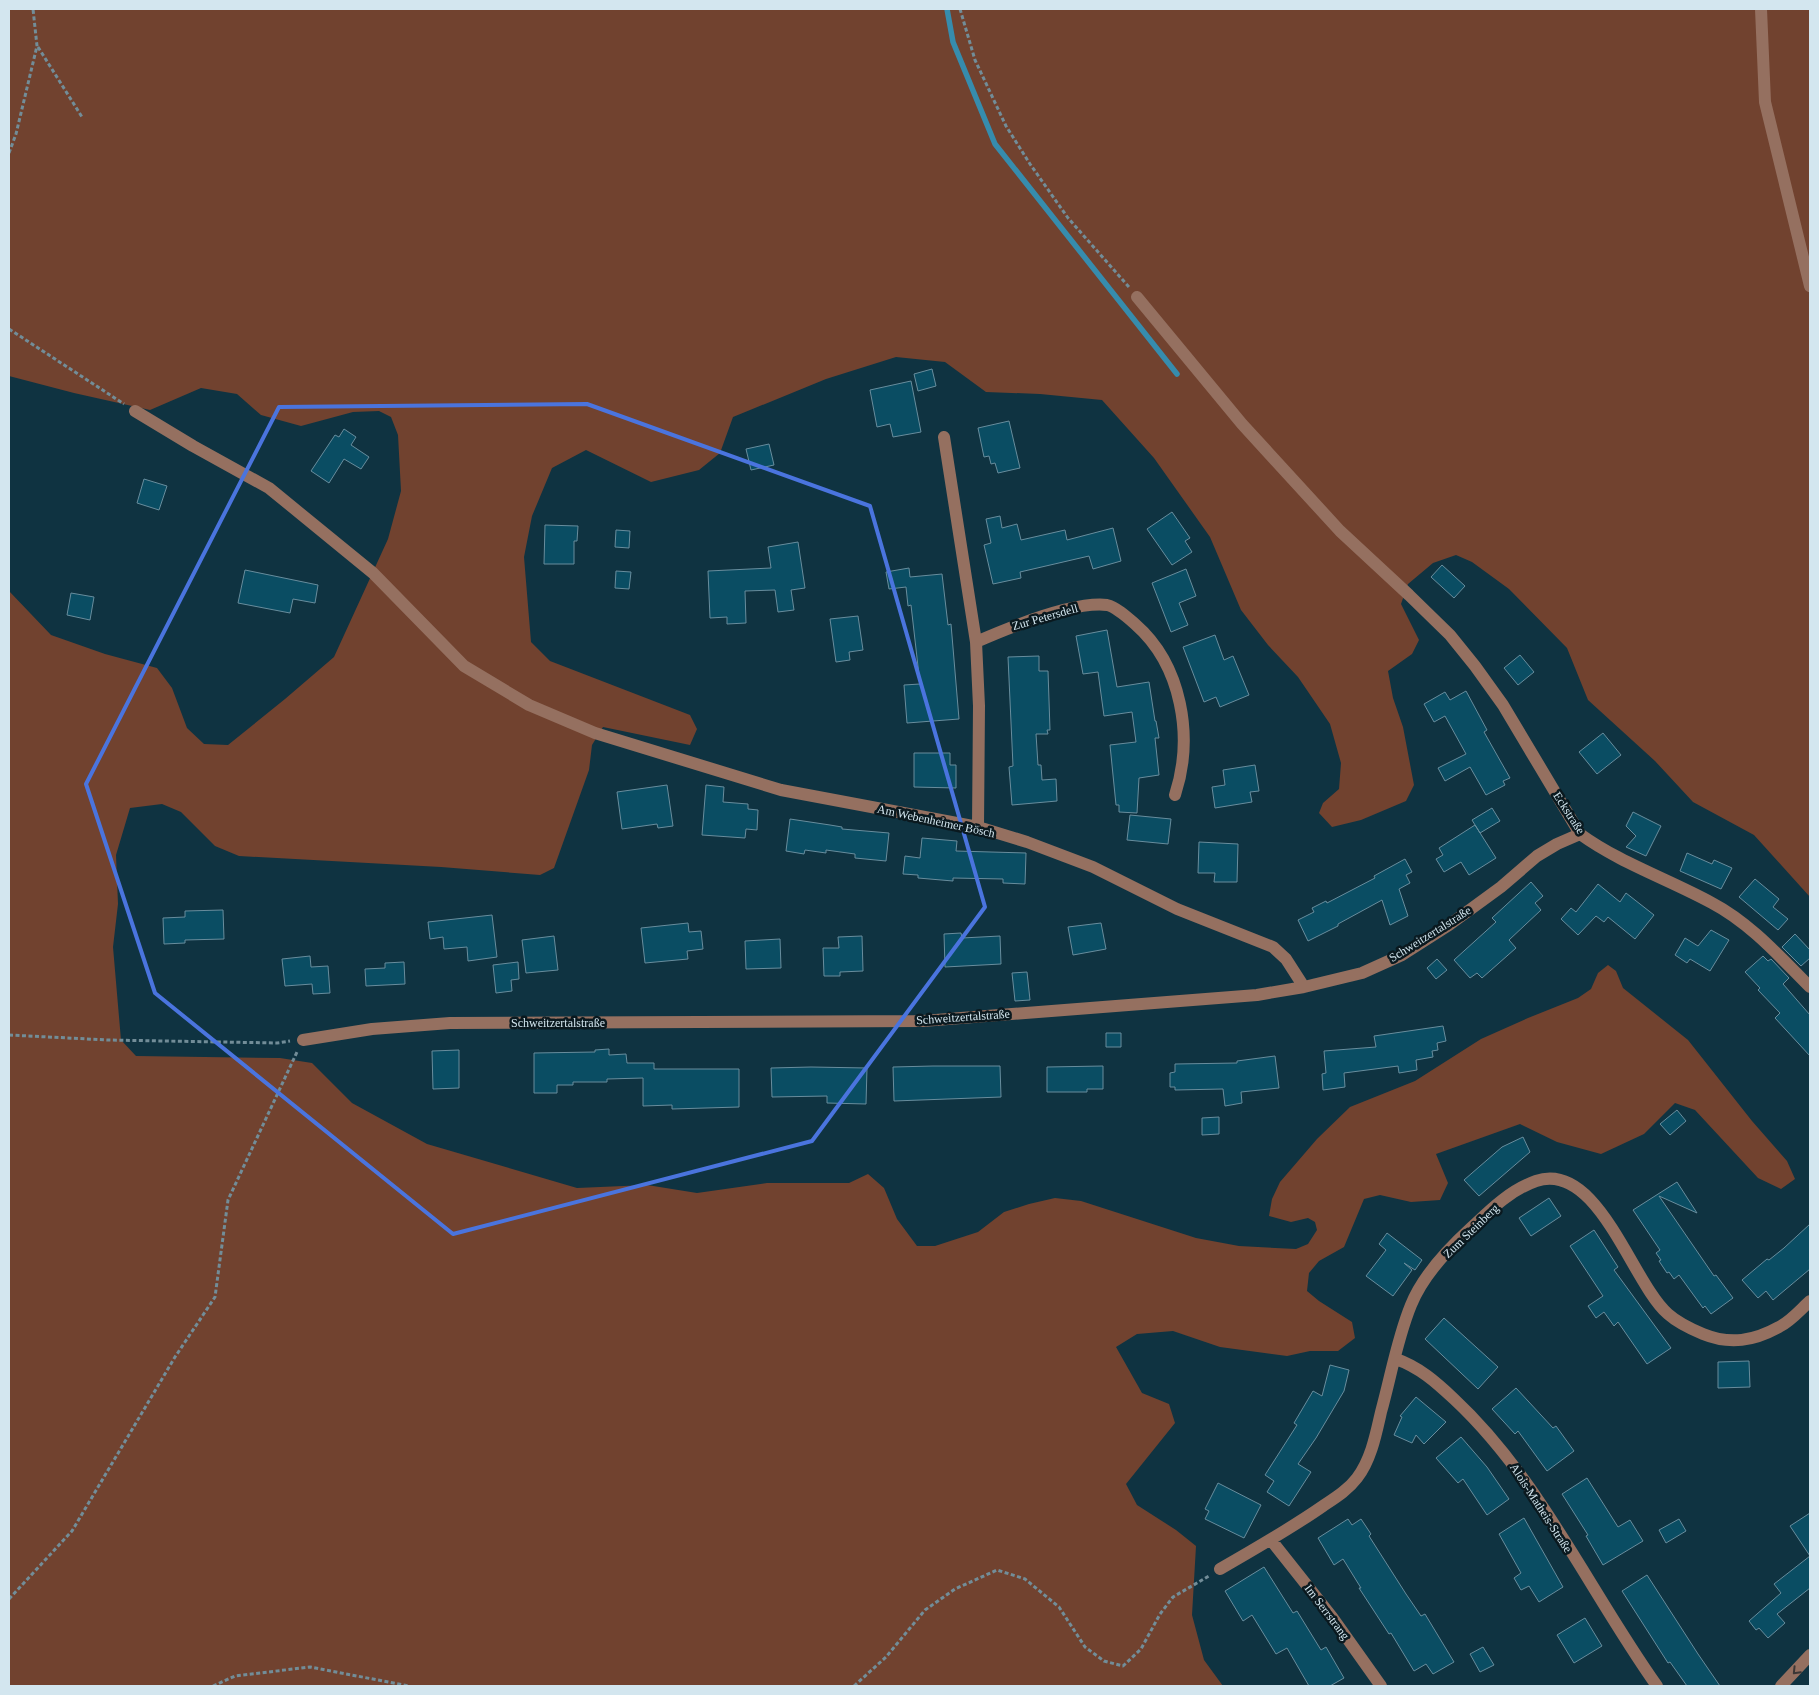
<svg xmlns="http://www.w3.org/2000/svg" width="1819" height="1695" font-family="Georgia,serif">
<rect width="100%" height="100%" fill="#0f3341"/>
<path fill="#71422f" d="M9 9H1810V897L1754 835 1693 802 1655 761 1588 700 1567 648 1509 589 1472 562 1456 555 1433 563 1408 584 1401 604 1419 640 1412 654 1388 671 1393 698 1403 727 1414 785 1406 801 1361 820 1332 827 1319 813 1323 803 1339 789 1341 763 1330 724 1298 677 1268 645 1241 610 1210 537 1154 458 1102 400 1040 394 986 392 945 362 896 357 826 379 733 417 720 453 699 470 651 482 586 450 552 468 532 516 524 557 531 642 550 661 690 715 697 729 690 745 603 727 592 745 589 770 554 868 540 875 441 867 239 856 215 846 181 812 162 804 130 808 116 855 118 904 113 947 121 1040 136 1056 280 1058 312 1063 352 1103 427 1144 577 1188 647 1185 697 1193 767 1183H849L868 1174 884 1188 897 1219 917 1246H935L978 1232 1004 1212 1029 1204 1055 1198 1081 1201 1196 1238 1239 1246 1296 1249 1308 1244 1317 1230 1315 1222 1308 1218 1291 1222 1269 1216 1272 1199 1280 1182 1317 1139 1350 1107 1415 1081 1481 1039 1528 1018 1578 998 1591 989 1598 973 1608 965 1616 971 1623 988 1688 1040 1752 1121 1787 1161 1795 1179 1781 1189 1758 1178 1695 1110 1675 1103 1644 1134 1601 1154 1557 1142 1520 1124 1436 1154 1448 1183 1440 1200 1411 1202 1380 1195 1364 1199 1344 1247 1319 1261 1309 1273 1307 1291 1319 1301 1352 1322 1355 1338 1338 1351H1310L1287 1356 1220 1347 1173 1331 1137 1334 1116 1347 1142 1393 1169 1404 1175 1423 1126 1484 1137 1505 1176 1530 1196 1546 1192 1615 1204 1660 1223 1686H9V591L51 635 105 654 157 668 172 688 187 728 204 744 228 745 285 699 334 657 388 539 401 491 398 435 391 417 379 411 353 412 301 426 261 415 237 394 201 388 150 410 74 393 9 376Z"/>
<g fill="none" stroke-linecap="round" stroke-linejoin="round">
<path stroke="#368cad" stroke-width="5.5" d="M947 9 953 42 995 144 1177 374"/>
</g>
<path fill="#0a4d63" stroke="#688d9d" d="M932 369 936 386 918 391 914 374Z
M911 381 921 432 893 437 890 424 877 427 870 390Z
M1009 421 1020 468 998 473 995 463 991 464 989 456 984 457 978 428Z
M344 429 356 437 351 445 369 457 361 469 344 459 329 483 311 471 335 435 339 437Z
M769 444 774 465 751 470 746 449Z
M144 479 167 486 159 510 137 503Z
M1172 512 1190 538 1185 541 1192 552 1172 565 1147 529Z
M1000 516 1002 528 1017 524 1021 540 1065 530 1067 540 1113 528 1121 561 1093 569 1089 556 1020 572 1021 578 993 584 984 545 991 543 986 519Z
M545 525 578 526 577 541H574V564H544Z
M616 530 630 531 629 548 615 547Z
M798 542 805 588 791 590 794 610 778 612 775 590 745 591 746 623 727 624V617L710 618 708 571 771 568 768 547Z
M1442 565 1465 586 1454 598 1431 577Z
M909 568 910 577 942 574 948 625 951 624 959 719 907 723 904 685 920 684 911 605 908 606 906 587 889 589 886 572Z
M1186 569 1196 596 1179 603 1188 625 1171 632 1152 583Z
M245 570 318 585 315 603 293 599 290 613 238 603Z
M616 571 631 572 629 589 615 588Z
M71 593 94 597 90 620 67 615Z
M858 616 863 650 849 652 850 660 836 662 830 619Z
M1107 630 1117 687 1149 682 1155 721H1156L1159 738H1155L1159 775 1139 778 1137 813 1119 812V805H1116L1110 745 1136 742 1132 712 1104 716 1098 672 1083 674 1076 636Z
M1215 635 1224 660 1233 656 1249 695 1220 707 1216 697 1204 702 1183 647Z
M1520 655 1534 672 1518 685 1504 668Z
M1039 656V671H1048L1050 730H1047L1048 734H1036L1038 765H1041L1042 780 1056 779 1057 801 1012 805 1009 767 1013 766 1008 657Z
M1466 691 1487 730 1484 732 1510 778 1503 781 1505 785 1486 795 1470 767 1445 781 1438 768 1466 754 1445 716 1434 722 1424 704 1445 692 1450 700Z
M1603 733 1621 755 1597 774 1579 752Z
M914 753H950V765H956V788L914 787Z
M1255 765 1259 791 1250 792 1252 802 1215 808 1212 787 1225 785 1223 770Z
M667 785 673 826 658 828 657 824 622 829 617 792Z
M706 785 724 787 723 802 748 804V809L758 810 757 830 746 829 745 838 702 835Z
M1492 808 1500 821 1480 833 1472 820Z
M1633 812 1661 826 1646 856 1626 847 1636 836 1626 826Z
M1130 815 1171 819 1168 844 1127 840Z
M790 819 830 825 842 827V829L889 833 886 861 855 858V854L826 850V853L805 850 804 854 786 851Z
M1475 825 1496 858 1469 875 1461 862 1444 872 1436 859 1443 855 1439 848Z
M922 838 957 841 956 851 1026 853 1025 884 1003 883V879L953 878V881L918 878V875L903 874 905 856 920 858Z
M1199 842 1238 844 1237 882H1214L1215 873H1198Z
M1687 853 1712 864 1714 860 1732 868 1721 889 1680 871Z
M1405 859 1412 872 1406 875 1410 883 1399 889 1408 916 1390 925 1382 900 1338 924V926L1308 941 1298 920 1314 912 1312 908 1326 901 1327 903 1375 878 1374 876Z
M1755 879 1779 899 1773 907 1788 919 1778 930 1739 897Z
M1531 882 1543 896 1535 903 1541 910 1509 940 1516 948 1482 978 1477 973 1470 978 1454 960 1496 922 1492 918Z
M1598 884 1620 902 1626 893 1654 915 1635 939 1608 917 1604 922 1596 916 1578 935 1561 919 1571 908 1576 912Z
M223 910 224 939 185 940V943L164 944 163 918 185 917V911Z
M492 915 497 957 468 961 467 947 444 949 443 937 430 939 428 922Z
M688 923 689 932 701 931 703 949 687 951 688 959 645 963 641 928Z
M1101 923 1106 949 1073 955 1068 927Z
M1711 930 1729 940 1710 971 1690 959 1687 963 1675 955 1685 938 1698 946Z
M961 933 962 938 1000 936 1001 964 945 967 944 934Z
M1795 934 1810 950V958L1801 966 1782 947Z
M554 936 558 970 526 973 522 940Z
M862 936 863 971 840 972V976H824L823 948H839L838 937Z
M780 939 781 968 746 969 745 941Z
M310 956 311 967 328 966 330 993 313 994 312 984 285 986 282 959Z
M1763 956 1768 961 1771 959 1789 978 1783 984 1810 1015V1056L1775 1018 1780 1013 1758 990 1760 988 1745 972Z
M1437 959 1447 970 1436 979 1427 968Z
M404 962 405 984 366 986 365 969 385 968V963Z
M518 962 519 979 511 980 512 991 496 993 493 965Z
M1027 972 1030 1000 1015 1001 1012 973Z
M1443 1026 1446 1041 1437 1043 1438 1050 1432 1051 1433 1057 1416 1060 1417 1070 1399 1073 1398 1066 1344 1073 1345 1087 1323 1090 1322 1074 1326 1073 1324 1051 1376 1047 1374 1036Z
M1106 1033H1121V1047H1106Z
M609 1049V1055L626 1054 627 1063H654V1069H739V1107L672 1109V1105L643 1106V1078L607 1079V1082H573V1085H557V1093H534V1053L595 1052V1050Z
M459 1050V1088L433 1089 432 1051Z
M1275 1056 1279 1088 1241 1092 1242 1103 1225 1106 1223 1089 1175 1090V1087H1170V1073L1175 1072V1064L1237 1063V1061Z
M933 1066H1000L1001 1097 894 1101 893 1067Z
M1103 1066V1089H1087V1092H1047V1067Z
M811 1067 867 1068 866 1104 827 1103V1096L772 1097 771 1068Z
M1677 1110 1686 1121 1670 1135 1660 1124Z
M1219 1117V1134L1202 1135V1118Z
M1523 1137 1530 1152 1479 1196 1464 1180 1502 1147Z
M1677 1182 1697 1213 1659 1196 1714 1276 1716 1275 1733 1298 1711 1314 1705 1306 1703 1308 1679 1275 1674 1279 1669 1272 1667 1273 1659 1261 1661 1260 1656 1253 1660 1250 1633 1210Z
M1549 1198 1561 1216 1531 1236 1519 1218Z
M1810 1224V1269L1773 1300 1766 1291 1758 1298 1742 1280 1767 1259 1769 1260 1784 1248Z
M1594 1230 1618 1267 1614 1270 1671 1348 1647 1364 1618 1322 1614 1326 1604 1312 1596 1318 1588 1306 1603 1296 1570 1246Z
M1387 1233 1422 1260 1415 1270 1404 1263 1412 1270 1393 1296 1366 1276 1386 1250 1379 1244Z
M1444 1318 1498 1367 1478 1389 1425 1339Z
M1749 1361 1750 1387 1718 1388V1362Z
M1330 1365 1349 1370 1344 1391 1316 1438 1298 1464 1311 1472 1289 1506 1267 1492 1274 1481 1265 1475 1297 1425 1294 1423 1313 1391 1322 1396Z
M1516 1388 1553 1428 1556 1426 1574 1451 1547 1471 1518 1431 1515 1434 1492 1409Z
M1416 1397 1446 1422 1424 1444 1416 1435 1412 1443 1394 1435 1402 1417 1400 1416Z
M1461 1437 1487 1467 1509 1499 1487 1515 1463 1479 1458 1483 1436 1458Z
M1587 1478 1618 1527 1630 1520 1643 1541 1603 1565 1586 1536 1588 1535 1562 1494Z
M1218 1483 1261 1505 1244 1538 1205 1519 1209 1511 1205 1509Z
M1810 1513V1588L1777 1614 1785 1623 1768 1638 1759 1628 1756 1630 1749 1621 1781 1593 1774 1584 1810 1556 1790 1526Z
M1524 1518 1563 1587 1539 1602 1529 1586 1521 1590 1514 1578 1521 1573 1499 1534Z
M1348 1519 1352 1525 1361 1519 1371 1534 1369 1536 1406 1594 1421 1616 1425 1614 1454 1662 1433 1674 1426 1664 1414 1671 1391 1633 1389 1634 1359 1588H1361L1343 1559 1334 1565 1318 1538Z
M1679 1519 1686 1531 1666 1543 1659 1530Z
M1264 1567 1293 1613 1297 1611 1321 1650 1326 1647 1344 1678 1330 1686H1309L1287 1648 1276 1654 1252 1615 1243 1621 1225 1591Z
M1647 1575 1698 1654 1720 1686H1687L1670 1662 1668 1663 1622 1591Z
M1585 1618 1602 1646 1574 1663 1557 1635Z
M1483 1647 1494 1665 1480 1672 1470 1654Z"/>
<g fill="none" stroke-linecap="round" stroke-linejoin="round">
<path stroke="#728d98" stroke-width="3" stroke-dasharray="4 2.5" stroke-linecap="butt" d="M960 9 975 60 1006 126 1030 164 1068 218 1129 287
M38 47 82 117
M9 153 16 134 37 46 33 9
M9 329 124 404
M9 1035 108 1040 277 1043 290 1041
M9 1599 72 1531 175 1357 215 1297 228 1200 297 1052
M213 1686 235 1676 310 1667 409 1686
M854 1686 886 1657 925 1610 955 1589 997 1570 1025 1579 1059 1607 1085 1647 1104 1661 1123 1666 1141 1649 1160 1614 1173 1597 1209 1576"/>
<path stroke="#957060" stroke-width="12" d="M1761 9 1765 102 1810 286
M1137 297 1242 424 1340 531 1409 595 1450 635 1475 666 1503 705 1580 834C1620 863 1668 879 1712 903 1750 923 1780 957 1810 987
M135 411 193 446 269 488 373 573 464 666 529 705 595 733 781 790 978 827 1027 842 1093 867 1177 909 1273 947 1286 959 1304 987
M944 437 976 642 979 706 978 827
M976 642C1008 628 1072 601 1107 605 1116 607 1127 617 1135 624 1182 665 1194 737 1175 795
M303 1040 372 1029 450 1023 923 1021 1257 995 1304 987 1362 973 1402 955 1449 925 1501 887 1537 856 1557 844 1580 834
M1396 1359C1419 1367 1436 1382 1454 1399 1539 1478 1590 1592 1657 1686
M1271 1540 1332 1617 1381 1686
M1220 1569C1255 1549 1290 1529 1323 1506 1335 1498 1348 1490 1357 1478 1371 1460 1376 1434 1381 1412 1391 1376 1397 1339 1411 1305 1423 1275 1448 1249 1471 1228 1490 1210 1510 1190 1536 1181 1598 1160 1632 1283 1668 1314 1678 1323 1691 1329 1703 1334 1730 1345 1754 1341 1779 1327 1791 1321 1800 1310 1810 1301
M1781 1686 1810 1655"/>
</g>
<defs><path id="oneway-chevron" d="M-2-3.5L2.5 0L-2 3.5" fill="none" stroke-width="1.6" stroke-linecap="round" stroke-linejoin="round" transform="scale(1.25)"/></defs>
<use stroke="#3b3736" href="#oneway-chevron" transform="translate(1796 1671) rotate(134)"/>
<path fill="none" stroke="#4a74de" stroke-width="4" stroke-linejoin="round" d="M587 404 870 506 985 907 812 1141 453 1234 155 993 86 784 279 407Z"/>
<g text-anchor="middle" dominant-baseline="central" stroke-width="5" stroke-linejoin="round" paint-order="stroke">
<g font-size="12" fill="#d3e6ef" stroke="#0a191f">
<text transform="translate(1045 617) rotate(-16)">Zur Petersdell</text>
<text transform="translate(1569 813) rotate(57)">Eckstraße</text>
<text transform="translate(936 821) rotate(12)">Am Webenheimer Bösch</text>
<text transform="translate(1430 934) rotate(-32)">Schweitzertalstraße</text>
<text transform="translate(963 1017) rotate(-4)">Schweitzertalstraße</text>
<text x="558" y="1023">Schweitzertalstraße</text>
<text transform="translate(1471 1231) rotate(-44)">Zum Steinberg</text>
<text transform="translate(1541 1508) rotate(57)">Alois-Matheis-Straße</text>
<text transform="translate(1327 1612) rotate(53)">Im Serrstrang</text>
</g>
</g>
<rect width="1819" height="1695" fill="none" stroke="#d3e6ef" stroke-width="20"/>
</svg>
